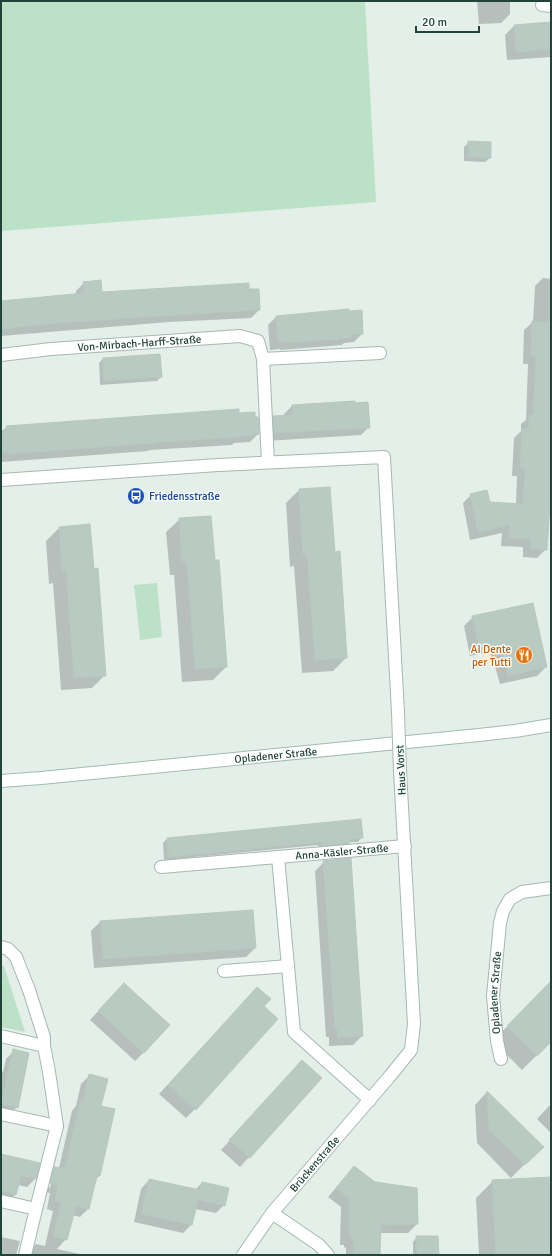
<svg xmlns="http://www.w3.org/2000/svg" width="552" height="1256" font-family="Signika,sans-serif">
<rect width="100%" height="100%" fill="#e4efea"/>
<path fill="#bbe2c6" d="M1 1H365L376 202 1 231Z
M157 583 162 637 140 640 134 585Z
M1 966H4L25 1032 1 1027Z"/>
<path fill="#0003" fill-rule="evenodd" d="M477 1H510V14L501 23 479 24Z
M551 23V57L507 60 505 35 514 26Z
M469 142 490 158 485 162 464 161V147Z
M543 278 551 279V473L546 549 537 558 523 557V547L501 546 502 533 470 540 463 503 471 495 489 503 516 505 517 476H512L514 438 521 431V424L526 420 528 364H523L524 330 533 322 535 286Z
M84 283 101 293 258 290 259 310 251 318 169 322 1 336V302L76 295V291Z
M361 311 362 334 354 342 344 343 342 345 280 350V349L270 350 268 325 276 317Z
M103 359 161 377 157 381 100 385 99 363Z
M292 406 369 427 361 435 266 441V425L274 417 284 416V414Z
M238 414 254 418 258 434 250 442 234 443 232 445 149 450 148 451 1 462V432L7 427Z
M330 488 334 553 346 658 333 671 302 673 294 566 290 567 286 503 299 490Z
M180 519 226 667 213 680 182 682 174 575H170L166 532Z
M59 528 105 675 92 688 61 690 53 583 49 584 46 541Z
M473 617 546 667 537 676 500 684 494 663H492L490 652 470 656 464 626Z
M362 837 358 842H350L345 847 318 850V845L164 860 163 843 167 839Z
M324 862 362 1036 353 1045 329 1046V1037H326L315 871Z
M100 922 255 948 246 957 94 968 91 931Z
M551 982V1041L522 1070 493 1041Z
M257 988 195 1109 186 1118 159 1094Z
M115 993 144 1052 135 1061 90 1020Z
M14 1051 17 1107 9 1115 1 1114V1071L3 1072 6 1059Z
M302 1061 321 1078 240 1167 221 1150Z
M90 1075 100 1106 99 1176 95 1180 88 1209 80 1217 72 1215 66 1239 57 1249 84 1255H27V1253L36 1244 45 1246 53 1211 47 1209 50 1193 43 1191 46 1176 55 1168H59L72 1111 76 1106 81 1084ZM51 1175H53L50 1188 48 1187Z
M487 1092 542 1147 511 1178 477 1143 475 1105Z
M551 1104V1133L537 1119Z
M1 1155 39 1164 35 1179 27 1187 18 1185 16 1194 8 1202 1 1201Z
M354 1167 417 1224 408 1233H379L371 1255H346V1248L344 1247V1245H340L341 1207 328 1197Z
M551 1178V1255H479L476 1198 493 1181Z
M149 1180 195 1190 202 1183 224 1205 216 1213 195 1209 191 1225 183 1233 134 1222 141 1189Z
M1 1237 20 1241 16 1255H1Z
M417 1237 438 1255H413V1242Z"/>
<path fill="#b9cac3" stroke="#b5c9c1" d="M551 22V49L516 52 514 25Z
M468 141 491 142V158L468 157Z
M101 280 102 292 249 283V289H259L260 310 177 315 59 323 1 329V301L84 293 83 282Z
M349 309V311L362 310 363 334 351 335V338L287 343V341L278 342 276 316Z
M532 321 551 322V489L547 550 531 549V539L509 538 510 525 478 532 470 494 487 490 490 502 523 504 525 468H520L522 429 529 428V415H533L536 356H531Z
M160 354 162 377 104 381 103 358Z
M355 401V403L368 402 370 428 274 433 273 416 293 415 292 405Z
M239 409V413L255 412V417H258L259 434 241 436V437L157 442V443L9 454V452L1 453V431L7 430 6 426Z
M330 487 335 552 340 551 347 658 315 660 307 554H303L299 489Z
M211 516 215 560H219L227 667 195 669 187 562H182L179 518Z
M90 524 94 569 98 568 106 676 74 678 66 571H62L59 527Z
M533 603 547 667 508 676 503 654 501 655 498 644 479 648 472 616Z
M361 819 363 838 350 839V843L322 846V842L169 857 167 838Z
M351 858 363 1036 338 1038 337 1029H335L323 861Z
M253 910 256 948 103 959 100 921Z
M551 981V1042L537 1056 507 1026Z
M124 983 170 1025 144 1053 98 1011Z
M257 987 271 999 264 1006 278 1019 196 1110 168 1085Z
M13 1049 29 1053 18 1108 1 1104Z
M302 1060 322 1078 250 1158 229 1140Z
M89 1074 108 1079 101 1106 115 1109 100 1176H97L89 1209 76 1206 67 1240 53 1237 61 1203 55 1201 58 1185 50 1183 54 1167 65 1168 80 1101 83 1102Z
M487 1091 544 1147 525 1165 489 1130Z
M1 1154 40 1163 36 1179 21 1176 16 1195 1 1191Z
M354 1166 375 1182 417 1188 418 1224 381 1225 380 1255H353L354 1239H352L353 1237H349V1198L336 1188Z
M551 1177V1255H496L492 1180Z
M149 1179 200 1190 198 1197 202 1182 229 1188 225 1206 198 1200 192 1225 141 1214Z
M416 1236H438L439 1255H417Z"/>
<g fill="none" stroke-linecap="round" stroke-linejoin="round">
<g stroke="#a6b8b2" stroke-width="14">
<g id="minor">
<path d="M542 5 551 6"/>
<path id="s1" d="M1 355 51 349 240 336 258 341 263 359 268 462"/>
<path d="M263 359 380 353"/>
<path d="M1 480 218 465 384 457 398 712"/>
<path id="s2" d="M278 857 405 846"/>
<path d="M161 867 278 857 294 1032 370 1100"/>
<path d="M1 947 8 949 16 957 29 990 44 1037V1046L49 1072 57 1126 36 1209 1 1201"/>
<path d="M224 971 288 966"/>
<path d="M1 1036 44 1046"/>
<path id="s3" d="M501 1059 497 1041 493 996 500 923 503 911 510 899 522 892 551 888"/>
<path d="M1 1114 57 1126"/>
<path d="M272 1213 319 1245 328 1255"/>
<path d="M25 1255 36 1209"/>
<path id="s4" d="M243 1255 272 1213 390 1076 411 1050 414 1024 400 771"/>
</g>
</g>
<g stroke="#a1bcb3" stroke-width="14">
<g id="secondary">
<path id="s5" d="M1 781 41 778 479 735 515 731 551 725"/>
</g>
</g>
<use href="#minor" stroke="#fff" stroke-width="12"/>
<use href="#secondary" stroke="#fff" stroke-width="12"/>
<g stroke="#a6b8b2" stroke-width="14" stroke-linecap="butt">
<path id="minor-bridge" d="M398 712 400 771"/>
</g>
<use href="#minor-bridge" stroke="#fff" stroke-width="12"/>
</g>
<defs>
<g id="bus-disc" transform="scale(0.9)"><circle r="9.5" fill="#1a4fb4" stroke="#f5fbf8"/><path d="M-5-6H5V4H4V6H2V4H-2V6H-4V4H-5ZM-3.5-4V0h7V-4ZM-3.5 1.2v1.5H-2V1.2ZM2 1.2v1.5H3.5V1.2Z" fill="#fff"/></g>
<g id="restaurant-disc" transform="scale(0.9)"><circle r="9.5" fill="#e8710a" stroke="#f5fbf8"/><path d="M-5-6h1v4h1v-4h1v4h1v-4h1v5L-1.5 .5V6h-2V.5L-5-1ZM5-6V6H3V1.5H1.5Q1.5-4 5-6Z" fill="#fff"/></g>
</defs>
<g fill-rule="evenodd">
<use href="#bus-disc" x="136" y="496"/>
<use href="#restaurant-disc" x="524" y="655"/>
</g>
<g text-anchor="middle" dominant-baseline="central" stroke-width="3" stroke-linejoin="round" paint-order="stroke">
<g font-size="11" fill="#21433a" stroke="#f5fbf8">
<text stroke="none"><textPath href="#s1" startOffset="139">Von-Mirbach-Harff-Straße</textPath></text>
<text stroke="none"><textPath href="#s5" startOffset="276">Opladener Straße</textPath></text>
<text transform="translate(401 770) rotate(-93)">Haus Vorst</text>
<text stroke="none"><textPath href="#s2" startOffset="64">Anna-Käsler-Straße</textPath></text>
<text stroke="none"><textPath href="#s3" startOffset="67">Opladener Straße</textPath></text>
<text stroke="none"><textPath href="#s4" startOffset="116">Brückenstraße</textPath></text>
</g>
<g font-size="11" fill="#164399" stroke="#f5fbf8" text-anchor="start">
<text x="149" y="496">Friedensstraße</text>
</g>
<g font-size="11" fill="#c56008" stroke="#f5fbf8" text-anchor="end">
<text x="511" y="649">AI Dente<tspan x="511" dy="13">per Tutti</tspan></text>
</g>
</g>
<rect width="552" height="1256" fill="none" stroke="#21433a" stroke-width="4"/>
<path d="M416 26v6h63v-6" fill="none" stroke="#21433a" stroke-width="2"/>
<text x="422" y="26" font-size="12" fill="#21433a" stroke="#f5fbf8" stroke-width="3" paint-order="stroke">20 m</text>
</svg>
